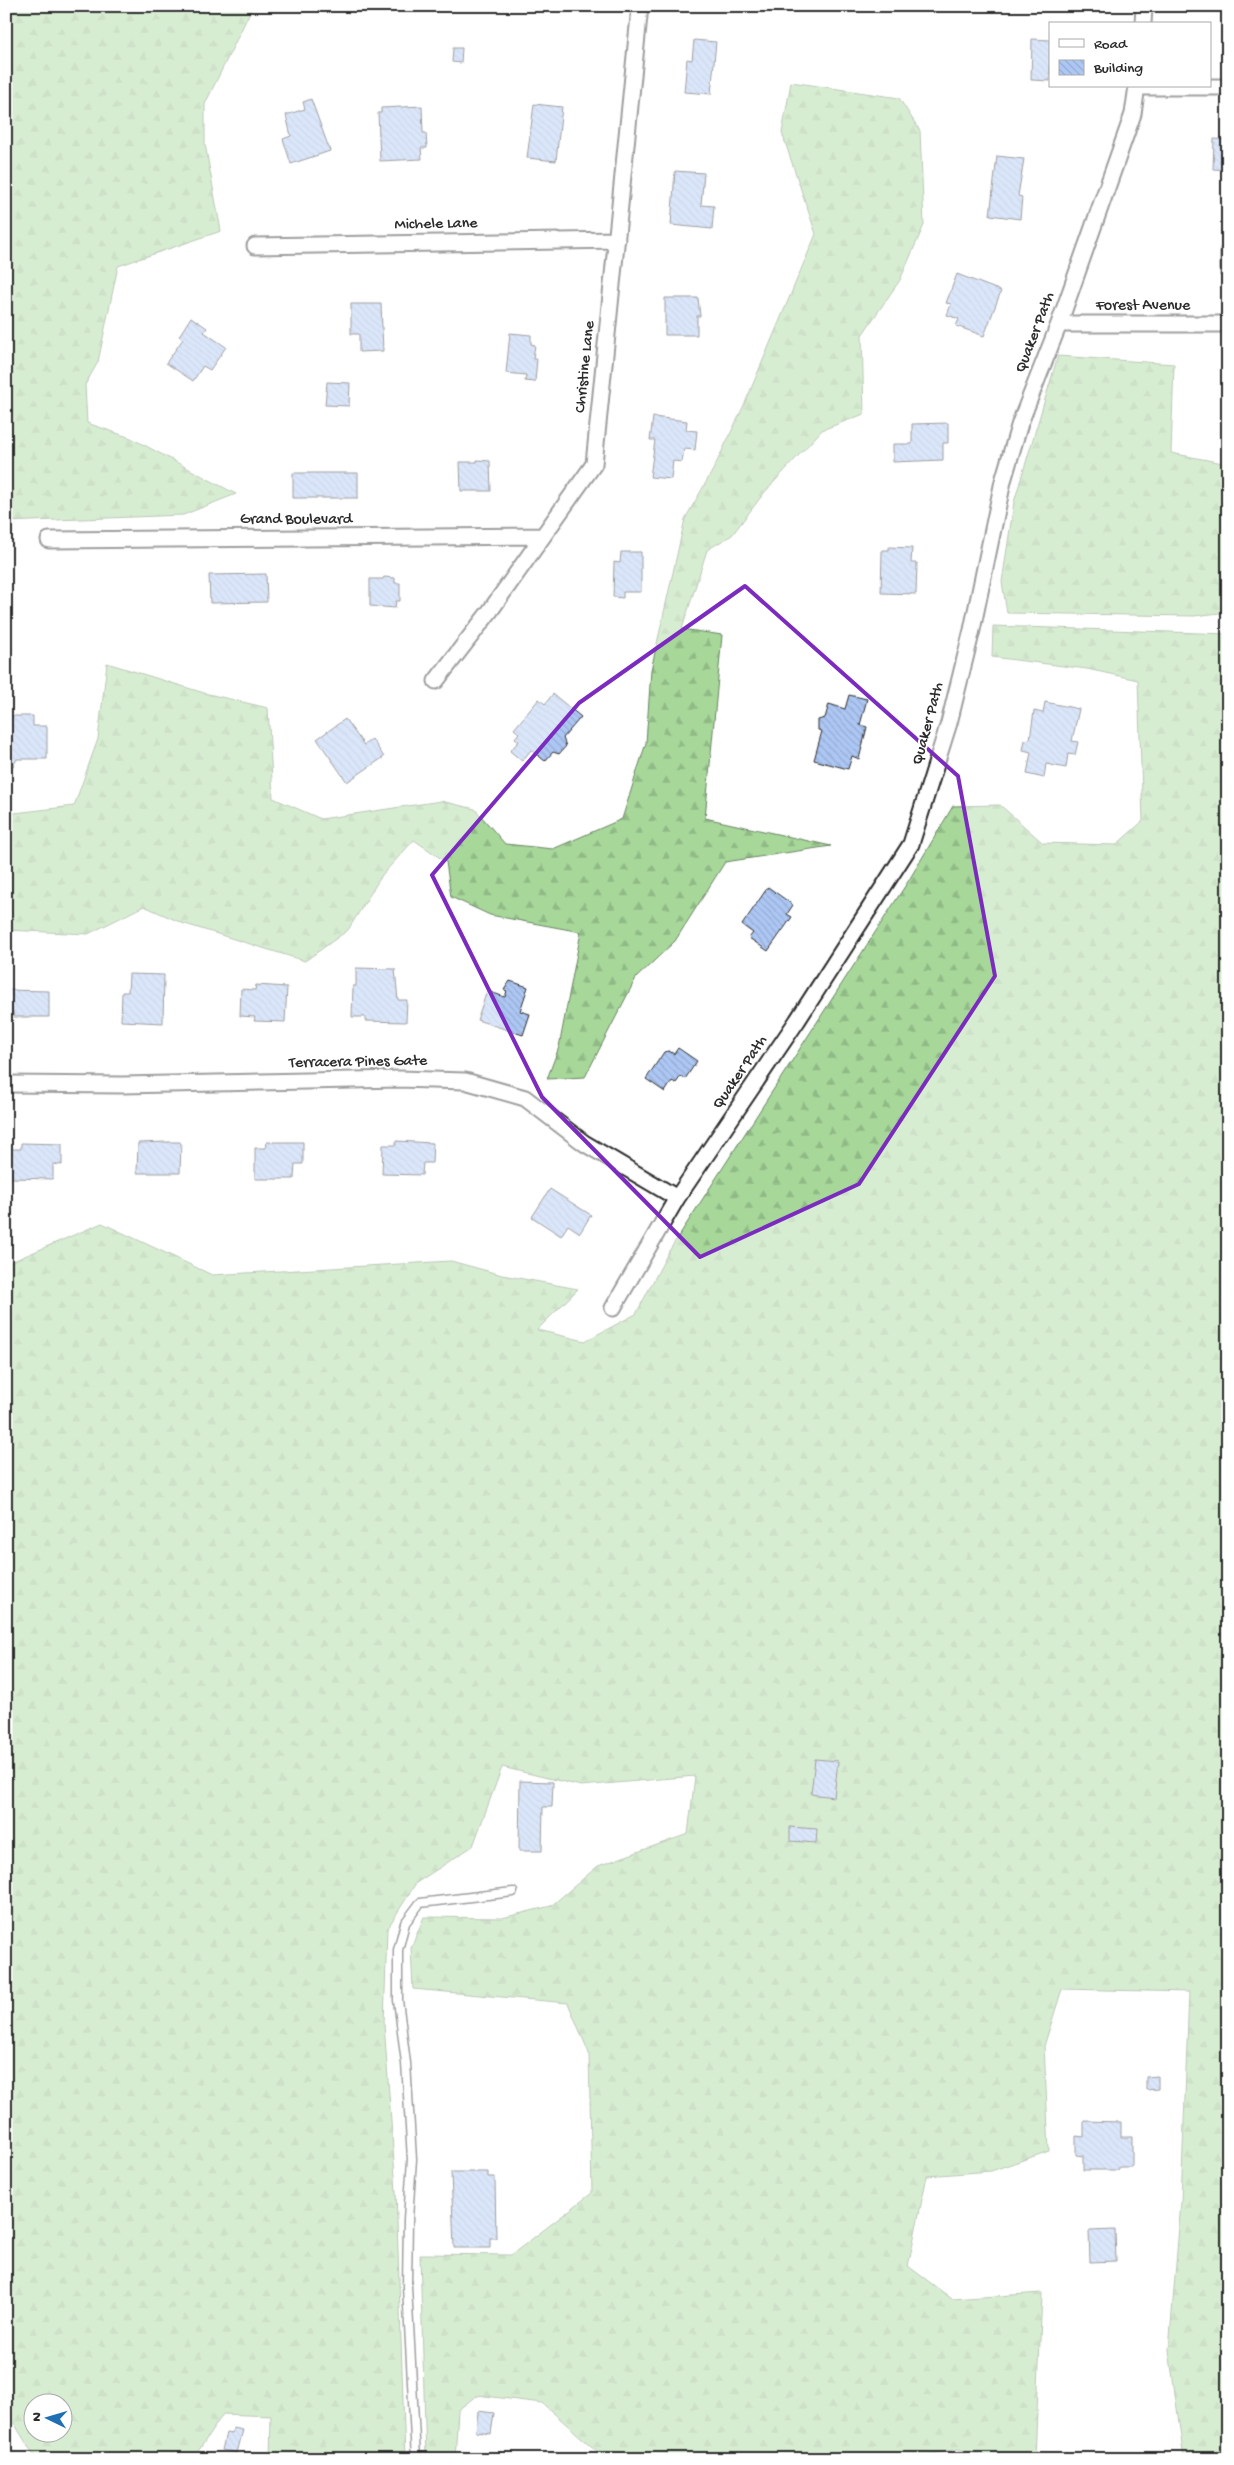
<svg xmlns="http://www.w3.org/2000/svg" width="1234" height="2465" font-family="'Gochi Hand',sans-serif">
<defs>
<pattern id="forest-firs" width="22" height="20" patternUnits="userSpaceOnUse" patternTransform="scale(1.25)"><rect width="22" height="20" fill="#a7d89a"/><path d="M5 1l3.5 6h-7zM16 11l3.5 6h-7z" fill="#90ba85"/></pattern>
<pattern id="building-back-hatch" width="6" height="6" patternUnits="userSpaceOnUse" patternTransform="scale(1.25)"><rect width="6" height="6" fill="#adc7f4"/><path d="M-1 5l2 2M0 0l6 6M5-1l2 2" fill="none" stroke="#95abd1"/></pattern>
</defs>
<rect width="100%" height="100%" fill="#fff"/>
<filter id="ink" filterUnits="userSpaceOnUse"><feTurbulence type="fractalNoise" baseFrequency=".02" numOctaves="2"/><feDisplacementMap in="SourceGraphic" scale="10" xChannelSelector="R" yChannelSelector="G"/><feConvolveMatrix kernelMatrix="1 2 1 2 8 2 1 2 1" color-interpolation-filters="sRGB"/></filter>
<g filter="url(#ink)">
<path fill="url(#forest-firs)" stroke="#698262" fill-rule="evenodd" d="M6 6H253L205 104V144L221 231 118 266 98 362 85 385 87 423 131 438 236 494 183 515 6 522Z
M791 82 899 98 920 131 924 225 900 280 862 335 864 414 822 430 764 493 732 535 707 550 682 629 722 635 705 818 831 846 725 862 675 941 636 978 585 1077 547 1079 559 1047 581 932 490 915 451 897 446 862 414 840 382 875 348 930 305 961 182 923 144 906 88 934 6 930V814L74 806 98 739 107 663 204 693 268 708 273 798 321 819 441 801 475 809 505 844 553 849 622 819 646 743 651 670 685 519 713 470 745 403 816 234 782 133Z
M1058 356 1174 364 1171 453 1228 464V612L1194 616 1007 613 1002 582 1014 502Z
M993 626 1228 634V2459H1184L1169 2350 1181 2202 1189 1992 1062 1989 1044 2046 1049 2151 991 2171 927 2176 908 2266 952 2299 1042 2293 1035 2459H999L958 2449 907 2459H606L542 2403 477 2395 458 2410 455 2459H426L420 2254 511 2255 592 2193 589 2053 568 2003 413 1989 411 1948 424 1917 502 1918 551 1906 598 1866 688 1834 695 1776 581 1786 502 1767 473 1846 416 1883 387 1929 384 2024 396 2191 405 2459H270L271 2416 223 2414 193 2459H36L6 2410V1264L102 1223 212 1275 451 1261 502 1275 578 1289 537 1330 585 1341 636 1314 669 1251 909 880 953 806 1000 805 1043 843 1116 845 1143 821 1138 680 1087 669 992 657ZM32 2402H62V2432H32Z"/>
<path fill="url(#building-back-hatch)" stroke="#2b2b2b" d="M1032 39 1050 40V81L1031 80Z
M694 40 716 42 711 94 684 92 687 59 692 60Z
M453 48H462L461 63 452 62Z
M311 99 330 151 291 164 283 139 291 136 286 115 305 109 303 102Z
M534 104 562 107 556 161 527 158Z
M422 106 423 133H426L427 148H421L422 159 380 161 378 113H381V108Z
M1214 139 1228 140V170L1213 169Z
M997 156 1024 159 1018 196 1022 197 1020 219 990 215Z
M675 171 704 173 701 205 714 206 712 229 671 225Z
M1220 247H1228V276H1220Z
M957 274 1001 291 984 336 956 326 959 319 947 315 951 304 946 303Z
M665 298H698L700 316H697V335H665Z
M351 304H381L383 351 359 352V334H351Z
M191 317 207 328 204 332 226 347 210 370 203 366 193 381 166 363 183 339 179 336Z
M510 333 531 335V344L535 345 533 359H537L535 382 525 381 526 375 506 373Z
M327 382 350 383 349 406 325 405Z
M653 417 687 421 686 430 697 431 695 450 684 449 682 462 673 461 671 479 650 477 655 440H650Z
M948 423V443H943V460L893 462V444H912V424Z
M477 460 490 461 491 491H461L460 462H477Z
M293 473H358V498H293Z
M889 547 912 548 911 563H917L916 594 881 593 882 550H889Z
M621 552H641V592H623V598L613 597 614 562 620 563Z
M266 574 267 602 210 603 209 575Z
M384 577 395 578V583H400V601H396L395 608 370 606V579H383Z
M553 694 581 717 563 738 566 746 559 754 553 752 545 761 531 750 522 761 510 751 519 741 515 738 519 733 514 729 539 699 545 704Z
M849 695 867 699 860 725 867 727 859 759 852 756 848 769 814 760 822 731 818 730V720L825 718 829 704 845 709Z
M1045 702 1079 709 1072 741 1078 742 1075 755 1068 754 1066 768 1046 764 1044 778 1027 774 1031 752 1023 750 1025 740 1030 739 1034 711 1043 713Z
M6 716H33V726H47V759H17L13 766H6Z
M345 719 364 745 372 739 384 757 347 782 317 739Z
M768 887 793 905 787 914 792 917 768 951 749 938 753 933 742 925Z
M356 968 395 969 398 1000H407L406 1022 365 1021V1017H352L353 986H356Z
M129 974 164 975 163 1023 121 1021 122 992H128Z
M510 981 528 987 520 1011 530 1014 523 1035 477 1020 487 991 505 997 507 991 504 990Z
M256 985 287 987 285 1022 254 1021 255 1017 240 1016 241 989 255 990Z
M6 990 49 991V1017H14L13 1012H6Z
M678 1048 697 1061 685 1079 681 1076 676 1083 672 1081 665 1092 646 1079 664 1052 669 1051 674 1054Z
M396 1141 433 1143 432 1163H423L422 1175 382 1174 383 1145H396Z
M167 1142H180L181 1144 180 1173H137L138 1143Z
M267 1142H303V1164H295L294 1179H255V1148H266Z
M21 1143 62 1144V1165L53 1164V1179L11 1178V1149H21Z
M550 1189 591 1215 580 1233 568 1225 561 1236 532 1217Z
M815 1759 838 1761 834 1797 811 1794Z
M520 1781 553 1782 552 1807H543L542 1851H519Z
M790 1827 817 1829 816 1843 790 1841Z
M1158 2076V2089L1146 2090V2077Z
M1084 2121 1121 2122V2137H1132V2167H1119V2170H1083V2156L1076 2155V2136L1084 2137Z
M451 2172H488V2177H495L496 2238H490V2248H454Z
M1115 2230 1116 2261 1090 2262 1089 2231Z
M478 2411 494 2413 491 2434 476 2432Z
M233 2428 243 2430 237 2453 222 2450 226 2433 232 2434Z"/>
<g fill="none" stroke-linecap="round" stroke-linejoin="round">
<g stroke="#2b2b2b" stroke-width="11">
<path id="lane" d="M416 2459 407 2286 408 2219 412 2159 406 2063 398 2000V1950L405 1923 420 1903 513 1892"/>
</g>
<g stroke="#2b2b2b" stroke-width="19">
<path id="street" d="M1143 24 1144 6
M1137 87H1228
M255 246 617 240
M1059 324H1228
M49 540 543 536
M436 681 490 611 594 464 640 6
M6 1084 123 1085 399 1079 465 1081 525 1098 584 1143 677 1198
M613 1308 677 1198 797 1021 911 844 949 723 972 630 1003 481 1020 423 1059 324 1133 114 1137 86"/>
</g>
<use href="#lane" stroke="#fff" stroke-width="8"/>
<use href="#street" stroke="#fff" stroke-width="15"/>
</g>
</g>
<path d="M0 0H1234V2465H0ZM745 586 958 776 995 976 859 1184 700 1257 542 1097 432 875 579 703Z" fill="#fff" fill-opacity=".55" fill-rule="evenodd"/>
<path fill="none" stroke="#7b2cbf" stroke-width="4" stroke-linejoin="round" d="M745 586 958 776 995 976 859 1184 700 1257 542 1097 432 875 579 703Z"/>
<g text-anchor="middle" dominant-baseline="central" stroke-width="4" stroke-linejoin="round" paint-order="stroke">
<g font-size="16" fill="#2b2b2b" stroke="#fff">
<text transform="translate(436 225) rotate(-1)">Michele Lane</text>
<text x="1143" y="306">Forest Avenue</text>
<text transform="translate(1036 333) rotate(-69)">Quaker Path</text>
<text transform="translate(586 367) rotate(-84)">Christine Lane</text>
<text x="296" y="520">Grand Boulevard</text>
<text transform="translate(929 724) rotate(-75)">Quaker Path</text>
<text transform="translate(358 1063) rotate(-1)">Terracera Pines Gate</text>
<text transform="translate(741 1073) rotate(-56)">Quaker Path</text>
</g>
</g>
<rect width="1234" height="2465" fill="none" stroke="#fff" stroke-width="25"/>
<rect x="12" y="12" width="1209" height="2440" fill="none" stroke="#2b2b2b" stroke-width="2" filter="url(#ink)"/>
<rect x="1049" y="22" width="162" height="65" fill="#ffffff" stroke="#aaaaaa"/>
<rect x="1059" y="39" width="25" height="8" fill="#ffffff" stroke="#aaaaaa"/>
<text x="1094" y="48" font-size="15" fill="#2b2b2b">Road</text>
<rect x="1059" y="60" width="25" height="15" fill="url(#building-back-hatch)" stroke="#aaaaaa"/>
<text x="1094" y="72" font-size="15" fill="#2b2b2b">Building</text>
<g transform="translate(48 2418) rotate(275)"><circle r="24" fill="#ffffff" stroke="#aaaaaa"/>
<path d="M0-4L9 19L0 12L-9 19Z" fill="#1f6fb2"/>
<text y="-8" font-size="14" font-weight="bold" text-anchor="middle" fill="#2b2b2b">N</text>
</g>
</svg>
